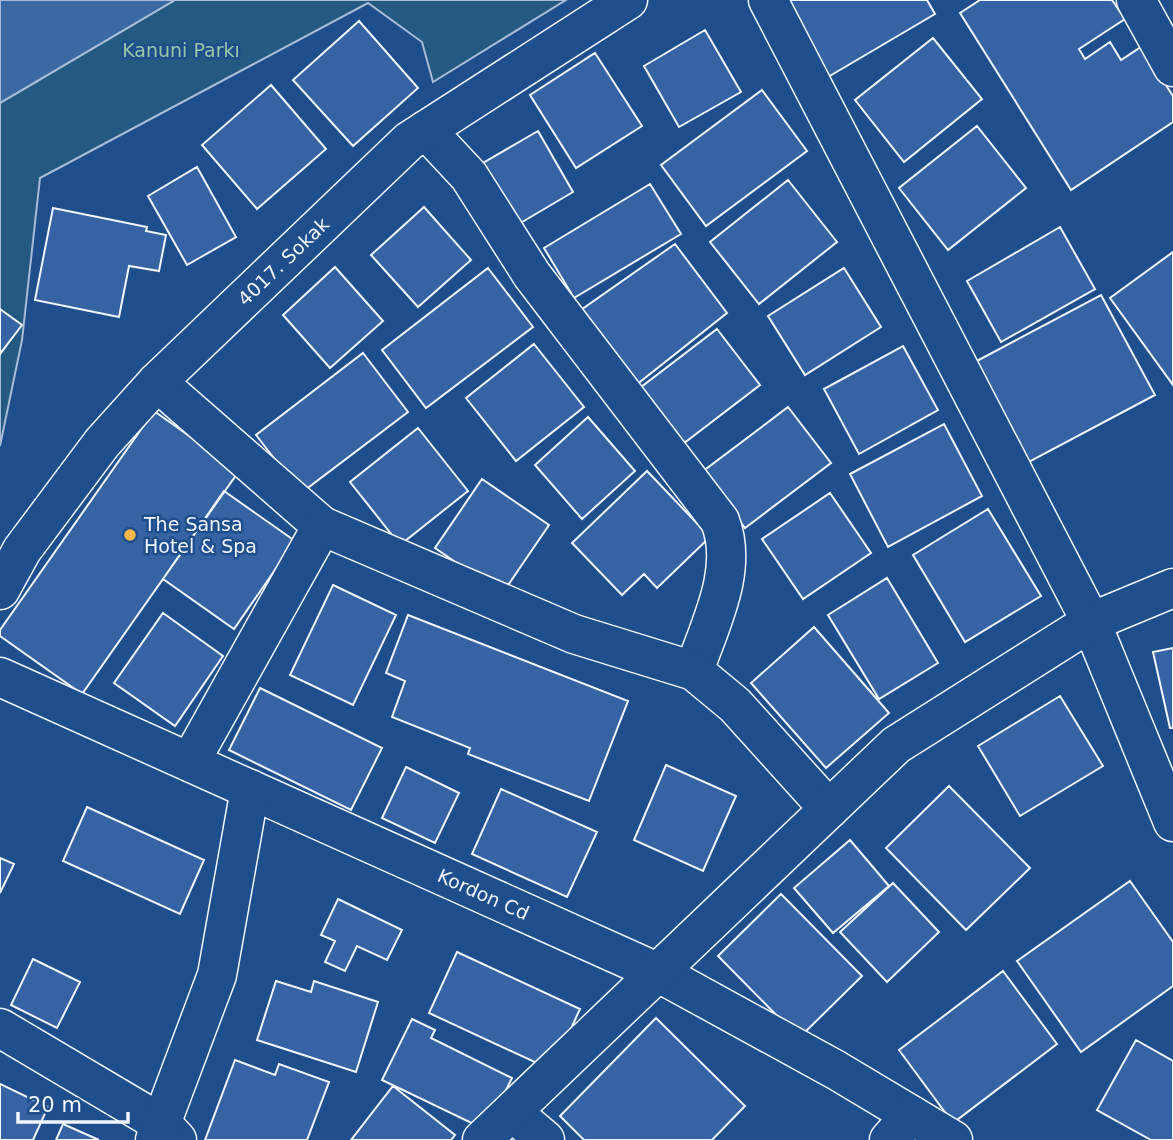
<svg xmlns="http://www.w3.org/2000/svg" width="1173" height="1140" font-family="'DejaVu Sans',sans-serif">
<rect width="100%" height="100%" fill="#1f4e8c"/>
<path fill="#245a82" stroke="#a8bbd7" stroke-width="2" d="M175 0H566L433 82 422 42 368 3 40 178 22 340 0 446V103Z"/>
<path fill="#3b69a3" stroke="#a8bbd7" stroke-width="2" d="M0 0H175L0 103Z"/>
<path fill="#3563a3" stroke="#f2f6ff" stroke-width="2" d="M782 0H927L935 14 828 77Z
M980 0H1112L1125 19 1079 49 1085 59 1110 42 1121 60 1141 47 1173 96V122L1071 190 960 13Z
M359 21 418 88 353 146 293 80Z
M705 30 741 92 679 127 644 66Z
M933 38 982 99 904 162 855 100Z
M595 53 642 126 576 168 530 95Z
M271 85 326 149 257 209 202 145Z
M762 90 807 151 706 226 661 165Z
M977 126 1026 188 948 250 899 188Z
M538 131 573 192 512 228 476 167Z
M197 167 236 237 187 265 148 196Z
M788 180 837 242 759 304 710 242Z
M650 184 681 234 574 298 544 248Z
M424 207 471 260 418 307 371 255Z
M53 208 147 227 146 231 166 235 159 271 129 266 119 317 35 300Z
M1060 227 1095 289 1001 342 967 281Z
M675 244 727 313 636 385 578 312Z
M1173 252V385L1110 298Z
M335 267 383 321 330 368 283 315Z
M488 268 533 327 426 408 382 350Z
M844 268 881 327 805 375 768 316Z
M1101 295 1155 395 1027 463 973 363Z
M0 309 22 325 0 354Z
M717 329 760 385 675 450 632 394Z
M534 344 584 407 516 461 466 398Z
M903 346 938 410 859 454 824 389Z
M363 353 408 412 301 493 256 435Z
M788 407 831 463 745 528 702 472Z
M154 411 239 471 82 694 0 636V630Z
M588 417 635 471 582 519 535 465Z
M944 424 982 496 888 547 850 474Z
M418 428 468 491 400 545 350 482Z
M647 471 710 537 657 588 644 574 622 595 572 543Z
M482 479 549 525 502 594 435 548Z
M224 491 295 541 234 629 163 579Z
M830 493 871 553 803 599 762 539Z
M988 509 1041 596 965 642 913 555Z
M887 578 938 663 879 699 828 615Z
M333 585 396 615 353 705 290 675Z
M163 613 223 656 175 726 114 683Z
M408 615 628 701 589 801 468 754 470 748 392 717 405 681 386 673Z
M814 627 889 713 826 768 751 683Z
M1173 648V728H1170L1153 652Z
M260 688 382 748 351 810 229 750Z
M1060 696 1103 766 1020 816 978 746Z
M666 765 736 796 703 871 634 840Z
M406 767 459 793 435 843 382 818Z
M949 786 1030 868 966 930 886 848Z
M501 789 597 832 567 897 472 854Z
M87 807 204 860 180 914 63 861Z
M850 840 889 886 833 933 794 888Z
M0 858 14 864 0 893Z
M1130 881 1173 942V986L1081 1052 1017 961Z
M893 883 939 932 887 982 840 932Z
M781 894 862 976 799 1038 718 956Z
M338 899 402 930 387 960 357 946 345 971 325 962 335 941 321 935Z
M457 952 580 1009 552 1070 429 1013Z
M33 959 80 982 57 1028 11 1005Z
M1003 971 1057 1044 953 1123 899 1050Z
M276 981 311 992 314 981 378 1002 356 1072 257 1040Z
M656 1018 745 1106 712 1140H584L560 1116Z
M412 1019 435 1030 431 1038 512 1078 486 1130 382 1080Z
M1136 1040 1173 1061V1140H1151L1097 1110Z
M235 1060 275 1075 279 1064 329 1082 307 1140H205Z
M0 1084 48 1107 33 1140H0Z
M393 1086 455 1135 451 1140H351Z
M63 1124 99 1140H56Z"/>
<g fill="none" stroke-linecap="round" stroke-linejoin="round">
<g stroke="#f2f6ff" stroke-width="41">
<g id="minor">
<path d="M768 0 1091 622 1173 822"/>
<path d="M1136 0 1173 67"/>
<path d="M426 130 469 176 532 275 720 521C739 570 710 624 694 671"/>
<path d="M157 382 322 526 190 762"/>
<path d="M322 526 574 634 694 671 735 705 829 809"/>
<path id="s1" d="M0 590 22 550 102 443 157 382 409 141 628 0"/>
<path id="s2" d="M0 677 659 973 836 1070 953 1140"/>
<path d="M0 1028 162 1124 177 1140"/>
<path d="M512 1112 545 1140"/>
<path d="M155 1140 217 975 250 789"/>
<path d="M482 1140 896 745 1091 622 1173 588"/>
<path d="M889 1140 911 1115"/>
</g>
</g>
<use href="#minor" stroke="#1f4e8c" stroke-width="38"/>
</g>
<circle fill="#ffb74d" stroke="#1f4e8c" stroke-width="2.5" cx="130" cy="535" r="7"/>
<g text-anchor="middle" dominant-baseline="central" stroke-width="5" stroke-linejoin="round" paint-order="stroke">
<g font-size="19" fill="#97c8a6" stroke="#1f4e8c">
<text x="181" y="50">Kanuni Parkı</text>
</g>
<g font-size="19" fill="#f2f6ff" stroke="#1f4e8c">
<text stroke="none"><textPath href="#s1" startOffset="436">4017. Sokak</textPath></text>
<text stroke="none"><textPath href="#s2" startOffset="530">Kordon Cd</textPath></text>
</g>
<g font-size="19" fill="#f2f6ff" stroke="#1f4e8c" text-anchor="start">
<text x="144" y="524">The Sansa<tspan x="144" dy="22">Hotel &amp; Spa</tspan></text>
</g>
</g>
<path d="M18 1112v10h110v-10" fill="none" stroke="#f2f6ff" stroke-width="3.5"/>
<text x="28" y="1112" font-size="21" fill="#f2f6ff" stroke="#1f4e8c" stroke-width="5" paint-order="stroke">20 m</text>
</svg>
